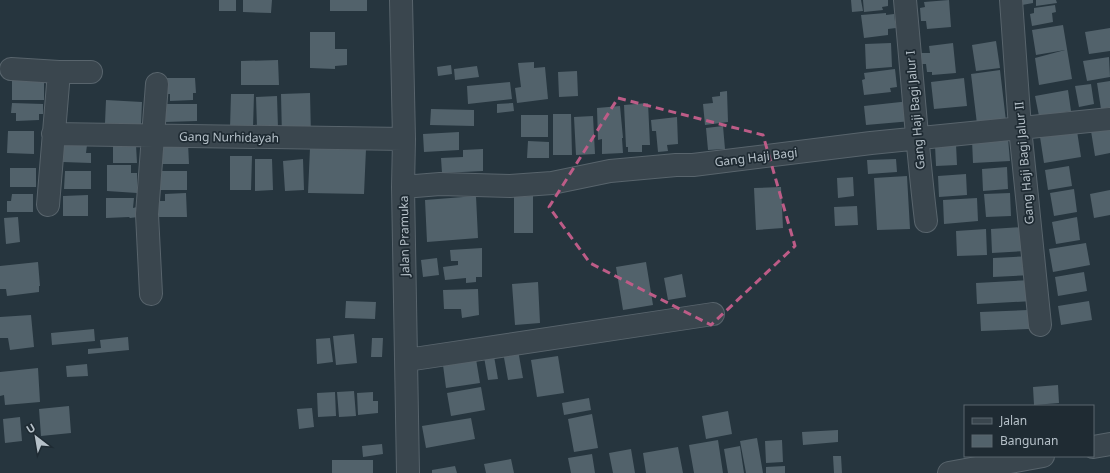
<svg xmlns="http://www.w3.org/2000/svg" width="1110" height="473" font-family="'Noto Sans',sans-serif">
<rect width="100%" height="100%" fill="#26353e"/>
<path fill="#52626b" d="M219 0H236V11H219Z
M243 0H272L271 13 243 12Z
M330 0H367V11H330Z
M851 0H861L863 11 852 12Z
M863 0H888V6L882 7 883 10 864 12Z
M949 0 951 27 927 29 926 21H921L920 8 925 7 924 2Z
M1021 0H1033V3L1022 5Z
M1036 0H1056L1057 3 1036 6Z
M1055 5 1056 12 1052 13 1053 22 1032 26 1030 14 1034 13V8Z
M886 13V15L894 14 896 28 888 29V35L864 38 861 15Z
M1063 25 1072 79 1039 85 1035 58 1065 50 1036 55 1032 30Z
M1110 28V51L1089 54 1085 32Z
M310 32H335V49H347V65L335 66V69L310 68Z
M996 41 1000 68 976 71 972 45Z
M891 43 892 67 866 69 865 44Z
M953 43 956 73 932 75V72H927L926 64H921V53H930L929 46Z
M1109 57 1110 77 1087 81 1083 61Z
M278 60 279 85H241V61Z
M534 62V68L545 67 548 99 517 103 515 88 521 87 518 63Z
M451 65 452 74 438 76 437 67Z
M477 66 479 77 455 80 454 69Z
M895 69 897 87 890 88 891 92 864 95 862 80 865 79 864 73Z
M1000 70 1006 121 977 124 971 74Z
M577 71 578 96 559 97 558 72Z
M12 73H44V100H12Z
M166 78H195L196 93H193V100L170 101V94H167Z
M964 78 967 106 934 109 931 82Z
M1110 81V107L1101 109 1097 83Z
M510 82 512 99 468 104 467 86Z
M1091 84 1094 104 1079 107 1075 86Z
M1068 90 1071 111 1039 116 1035 96Z
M727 91 728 122 705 125 703 104 713 103 712 97 720 96V92Z
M310 93 311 136 282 137 281 94Z
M231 94H254L253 128H230Z
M277 96 278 128H257L256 97Z
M106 100 142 102 141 125 105 123Z
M910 101 912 121 866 125 864 106Z
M12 103 43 104V114H39V120L16 121V113H11Z
M513 103 514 111 497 113V104Z
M648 103 650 145H642V152H628V147H626L624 105Z
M165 104H197V121L165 122Z
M620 106 623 138H622L623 153 602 154V139L598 140 597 108Z
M431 109 474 110V126L430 125Z
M553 114H571L572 155H553Z
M521 115H548V137H521Z
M593 116 595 154 576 155 574 117Z
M677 117 678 144 667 145 668 151 658 152 656 131H652L651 120Z
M723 126 725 149 708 150 706 128Z
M1110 128V153L1095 156 1091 131Z
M8 131H34V154L7 153Z
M1077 131 1081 157 1044 163 1040 137Z
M459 132V150L424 152 423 134Z
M1008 138 1010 161 973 163 972 140Z
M528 141 549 142V158H527Z
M188 143 189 164H160V144Z
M956 144 957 165 936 166 935 145Z
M64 145H87L86 153H91V163L63 162Z
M113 145H136L137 163H113Z
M310 148 366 149 364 194 308 193Z
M483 149V171L442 173 441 158 463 157V150Z
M230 156H252L251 190H230Z
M255 159H272L273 190 255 191Z
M303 159 304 190 285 191 283 161Z
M896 159 897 172 868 174 867 160Z
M107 165H131V173H137V193L107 191Z
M1069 166 1072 186 1048 190 1045 170Z
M1007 167 1008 189 983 191 982 169Z
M10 168H36V187H10Z
M65 171H91V189H64Z
M158 171H187V190H158Z
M966 174 967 195 939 197 938 176Z
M907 176 910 229 877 230 874 178Z
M853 177 854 196 838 198 837 178Z
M781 187 783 228 756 230 754 188Z
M1074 189 1077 212 1054 216 1050 193Z
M1110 190V215L1094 218 1090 194Z
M186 193 187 217H159V201H165V194Z
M1010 193 1011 216 986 217 984 194Z
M12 194H33V212H7V201H11Z
M88 195V216H63V196Z
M476 196 478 238 427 242 425 200Z
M533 196V233H514V197Z
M106 198H134L133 208 137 207 138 217 130 218 129 217 106 218Z
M977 198 978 221 944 224 943 200Z
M857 206 858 225 835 226 834 207Z
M18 217 20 242 6 244 4 218Z
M1077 217 1080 240 1056 244 1052 222Z
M1024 227 1026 251 992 253 991 229Z
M986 229 987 255 957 256 956 231Z
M1086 243 1090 265 1053 272 1049 249Z
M482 248V277H476V282L466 283V278L445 280 443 267 458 265V261H451L450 250Z
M1031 256 1032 275 993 277V258Z
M437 258 439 275 423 277 421 260Z
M38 262 40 286H39V292L7 296 6 289H0V266Z
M646 262 653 305 623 310 616 267Z
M1084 272 1087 291 1058 296 1055 277Z
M682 274 686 297 668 300 664 278Z
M1032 280 1033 301 977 304 976 283Z
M538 282 540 323 515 325 512 284Z
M478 289 479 315 462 318 461 309H444L443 290Z
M346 301 376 302 375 319 345 318Z
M1089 301 1092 320 1061 325 1058 306Z
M1028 310 1029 329 981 331 980 312Z
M31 315 34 347 10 350 8 338H0V317Z
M94 329 95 341 52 345 51 333Z
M354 334 357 363 336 365 333 336Z
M128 337 129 350 88 354V349L101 348 100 340Z
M330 338 333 362 317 364 316 339Z
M372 338H383L382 357H371Z
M518 350 523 378 508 380 503 352Z
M494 356 498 379 488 380 484 357Z
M558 356 564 393 537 397 531 360Z
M476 359 480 383 446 388 443 365Z
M87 364 88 376 67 377 66 366Z
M38 368 40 402 5 405 4 395 0 396V372Z
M1058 385 1059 403 1034 405 1033 387Z
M481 387 485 410 451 416 447 393Z
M354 391 356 416 339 417 337 392Z
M335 392 336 416 318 417 317 393Z
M373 392V401H378V413L358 415 357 393Z
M589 398 591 410 564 415 562 403Z
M69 406 71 433 41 436 39 409Z
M312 408 314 427 299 429 297 409Z
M728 411 732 434 706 439 702 416Z
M592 414 598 448 574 452 568 419Z
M20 417 22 441 5 443 3 419Z
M471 418 475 439 426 448 422 426Z
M838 430V442L803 445 802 432Z
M757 438 763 473H746L740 441Z
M718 440 723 473H694L689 445Z
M782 440 783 462 766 463 765 441Z
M382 444 383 454 363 457 362 446Z
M740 446 744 473H728L724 449Z
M678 447 683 473H646L643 453Z
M631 449 635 473H613L609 453Z
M592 454 595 473H571L568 458Z
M833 456H841L842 473H834Z
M511 459 514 473H486L484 464Z
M332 460H373V473H332Z
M455 466 457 473H432V470Z
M785 466V473H766V467Z"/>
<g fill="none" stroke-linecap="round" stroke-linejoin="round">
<g stroke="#58646c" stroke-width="24">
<path id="minor" d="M401 0 404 139 403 187 408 473
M905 0C912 74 917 147 926 221
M1011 0 1020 128 1040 325
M11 69 59 72 48 205
M59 72H91
M53 134 404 139
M403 187 440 184 510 186 552 183 610 171 676 165H693L871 143 1110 119
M151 294 147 214 157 84
M407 360 713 314
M1093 447 1110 444
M949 473 1043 456"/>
</g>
<use href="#minor" stroke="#3a464e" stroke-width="22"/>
</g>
<path fill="none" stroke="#bd5c87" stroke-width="3" stroke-dasharray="8 5" stroke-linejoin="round" d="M618 98 763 135 795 246 711 325 590 263 549 207Z"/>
<g text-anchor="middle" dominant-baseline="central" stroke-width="3.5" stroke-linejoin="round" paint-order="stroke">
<g font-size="12" fill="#b6c1c9" stroke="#1f2b33">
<text transform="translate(915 110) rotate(-95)">Gang Haji Bagi Jalur I</text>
<text transform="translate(229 137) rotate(1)">Gang Nurhidayah</text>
<text transform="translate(756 157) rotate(-7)">Gang Haji Bagi</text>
<text transform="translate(1024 163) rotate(-95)">Gang Haji Bagi Jalur II</text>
<text transform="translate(404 236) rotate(-91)">Jalan Pramuka</text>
</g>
</g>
<rect x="964" y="405" width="130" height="52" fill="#1f2b33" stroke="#5b676f"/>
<rect x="972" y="418" width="20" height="6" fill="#3a464e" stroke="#5b676f"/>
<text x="1000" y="425" font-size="12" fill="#b6c1c9">Jalan</text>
<rect x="972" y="435" width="20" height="12" fill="#52626b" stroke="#5b676f"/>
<text x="1000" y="445" font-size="12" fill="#b6c1c9">Bangunan</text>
<g transform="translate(36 437) rotate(329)" stroke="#1f2b33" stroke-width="3" paint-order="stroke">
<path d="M0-3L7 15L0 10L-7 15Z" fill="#b6c1c9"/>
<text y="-6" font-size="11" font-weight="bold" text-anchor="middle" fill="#b6c1c9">U</text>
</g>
</svg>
